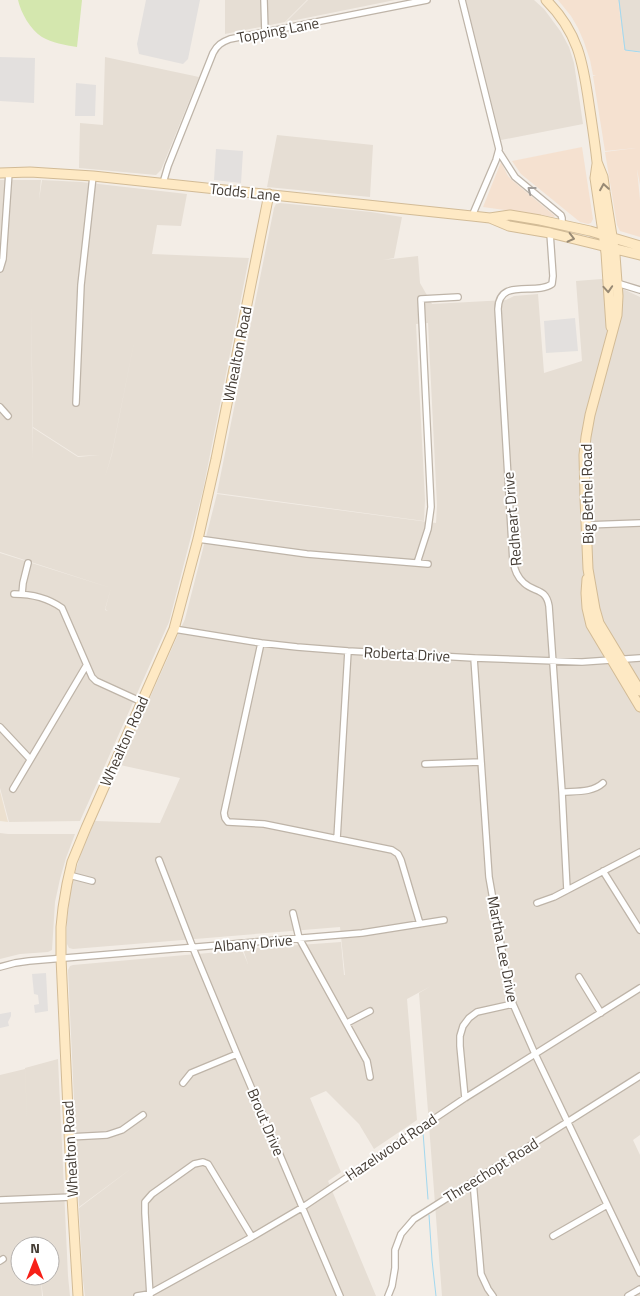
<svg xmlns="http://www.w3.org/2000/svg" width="640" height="1296" font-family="'Titillium Web',sans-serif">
<rect width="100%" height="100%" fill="#f3ede6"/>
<path fill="#e6ded4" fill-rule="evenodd" d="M225 0H307L285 22 225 34Z
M308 0H395L286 22Z
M466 0H534L544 9 561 32 569 47 574 63 583 124 501 140Z
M618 0H640V52L624 50Z
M105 57 199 77 161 170 156 175 79 168 80 123 103 125Z
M277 135 373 145 370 197 267 187Z
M0 180H41L39 200 42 180 81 182 187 194 181 226 157 225 152 254 249 258 203 490 169 622 80 821 9 822 0 788V553L111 588 105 610 108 611 105 609 111 588 0 552ZM31 302 33 427 78 456 100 455 78 457 33 428V460ZM136 332 112 454 105 477 112 453Z
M280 203 371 212 402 217 394 258 383 260 418 256 420 283 432 304 506 300 514 296 538 294 544 373 582 361 576 281 602 279 640 297V1135L633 1140 640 1155V1296H442L419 993 431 986 407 999 417 1120 374 1149 359 1124 326 1091 310 1098 341 1172 328 1181 376 1296H85L83 1280 79 1208 132 1168 79 1207 68 970 70 966 73 965 242 950 248 964 243 949 341 942 344 975H345L340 927 73 949 69 948 67 944V920L71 886 82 850 95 821 160 823 180 778 120 765 185 619 217 494 436 523 437 505 428 323 416 324 425 500 424 521 217 493 274 208 276 204Z
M0 833 8 834H75L66 858 60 879 55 902 52 950 48 952 20 954 0 959Z
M58 1059 68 1276 70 1296H43L41 1280 42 1296H0V1075L25 1069 29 1166 25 1068ZM20 1246H50V1276H20Z"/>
<path fill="#f5e1d0" d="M558 0H618L624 50 640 53V185L637 169 640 200V237L620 231 617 225 605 152 636 148 605 151 593 76 596 75H593L590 60 584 42 578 28 571 16Z
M582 147 593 219 591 223 588 224 580 222 521 174 512 161Z
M501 162 508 176 513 181 555 216 554 217 483 207Z"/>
<path fill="#ece0cf" d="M0 791 8 822 0 821Z"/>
<path fill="#d4e7ae" d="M18 0H82L77 47C65 45 52 43 42 37 30 29 21 13 18 0Z"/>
<path fill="#e3e0de" d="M146 0H200L188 59 183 64 139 54 137 44Z
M0 57 35 58 34 103 0 101Z
M76 83 96 85 95 116H75Z
M216 149 243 151 241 183 214 180Z
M575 318 578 351 546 353 544 321Z
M46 973 48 1011 35 1013 34 1005 39 1004 38 995 34 994 32 974Z
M11 1012V1016L8 1022 9 1026 0 1028V1014Z"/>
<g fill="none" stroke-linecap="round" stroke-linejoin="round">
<path stroke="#a2d8ef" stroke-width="1" d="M619 0 625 50 640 52
M423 1132 428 1199
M429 1215 432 1260 436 1296"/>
<g stroke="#beb4a8" stroke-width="8">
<path id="street" d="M264 0 265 33
M462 0 499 149 496 160 472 216
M499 152 515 177 561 215 562 218V224
M163 183 168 166 213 53C217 45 222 42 230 39L427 0
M550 233 553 276 552 284C535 296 499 277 498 309L513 562C515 570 517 577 524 583 535 593 546 588 549 606L562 792 567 890
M0 269 3 259 4 244 9 172
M617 283 640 290
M76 403 81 285 93 176
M0 407 8 416
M586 525 640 523
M198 539 307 554 428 564
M417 563 428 529 431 507 421 299 458 297
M14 594C31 594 48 598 62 608L92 677 96 681 142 702
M22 594 23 583 28 563
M174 629 261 643 297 647 348 651 474 658 582 662 640 658
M261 643 224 813 225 818 228 822 264 824 392 850 398 854 401 860 420 924
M474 658 489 877 506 973 513 1004 535 1054 640 1273
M0 727 30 759
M425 764 480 762
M13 789 86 666
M562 792C576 791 592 793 603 783
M337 839 348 651
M159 860 193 948 237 1054 340 1296
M603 871 640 930
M69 875 92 881
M537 903 554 897 640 852
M293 913 299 938 367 1061 370 1077
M0 967 15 963 29 961 362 933 444 920
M579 977 601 1013
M347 1023 370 1011
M183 1083 191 1073 237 1054
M465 1098 460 1046V1036L463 1026 469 1018 477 1012 513 1004
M69 1137 107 1135 122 1130 143 1115
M473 1181 481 1274 488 1289 493 1296
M0 1200 72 1197
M553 1236 607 1205
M0 1261 3 1259
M137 1296 149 1294 252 1237 303 1207 465 1098 640 988
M150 1296 145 1213V1202L152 1194 194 1164 203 1162 208 1164 252 1237
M388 1296 392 1286 395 1268V1250L401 1234 414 1219 640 1076
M628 1296 640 1289"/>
</g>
<g stroke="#d2bb96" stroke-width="11">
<path id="secondary" d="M546 0C578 32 583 62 589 104 592 124 595 143 597 162L603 177 605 192 615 255 618 296 617 315 590 415 586 437 584 455 585 498 588 569 595 609 599 623 640 691
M597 164 595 178 606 253 611 327
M0 173 30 172 93 176 472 216 490 218 509 226 550 233 640 255
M490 218 510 215 540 220 590 231 640 246
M587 579 586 593 587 608 591 625 640 707
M78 1296 72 1197 61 958V927L63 908 67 884 72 862 86 828 174 629 198 539 216 459 269 194"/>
</g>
<use href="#street" stroke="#fff" stroke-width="5.5"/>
<use href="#secondary" stroke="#fee9c4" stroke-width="9"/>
</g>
<defs><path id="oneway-chevron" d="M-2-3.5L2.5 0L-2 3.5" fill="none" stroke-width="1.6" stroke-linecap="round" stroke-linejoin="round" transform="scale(1.25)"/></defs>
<g stroke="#988a75">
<use href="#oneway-chevron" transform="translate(604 187) rotate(-99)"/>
<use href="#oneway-chevron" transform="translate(571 238) rotate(14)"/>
<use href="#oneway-chevron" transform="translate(608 289) rotate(86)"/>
</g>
<use stroke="#a29e9a" href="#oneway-chevron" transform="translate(531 190) rotate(-142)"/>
<g text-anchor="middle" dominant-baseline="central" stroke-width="4" stroke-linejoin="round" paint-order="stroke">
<g font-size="15" fill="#453d35" stroke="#fff">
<text transform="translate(278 30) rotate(-11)">Topping Lane</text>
<text transform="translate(245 192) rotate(6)">Todds Lane</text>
<text transform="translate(237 354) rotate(-79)">Whealton Road</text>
<text transform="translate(587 494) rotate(-91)">Big Bethel Road</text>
<text transform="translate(512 519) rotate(-95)">Redheart Drive</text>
<text transform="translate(407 654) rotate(3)">Roberta Drive</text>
<text transform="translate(124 741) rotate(-66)">Whealton Road</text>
<text transform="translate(253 943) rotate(-5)">Albany Drive</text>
<text transform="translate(503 949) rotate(79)">Martha Lee Drive</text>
<text transform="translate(266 1122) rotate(67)">Brout Drive</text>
<text transform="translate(391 1147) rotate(-34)">Hazelwood Road</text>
<text transform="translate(70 1149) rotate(-93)">Whealton Road</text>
<text transform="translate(491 1170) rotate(-32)">Threechopt Road</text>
</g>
</g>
<g transform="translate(35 1261)"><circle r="24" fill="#ffffff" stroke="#b5b1ae"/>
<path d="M0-4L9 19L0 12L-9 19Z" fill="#f72018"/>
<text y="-8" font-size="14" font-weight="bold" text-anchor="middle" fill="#453d35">N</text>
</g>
</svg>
